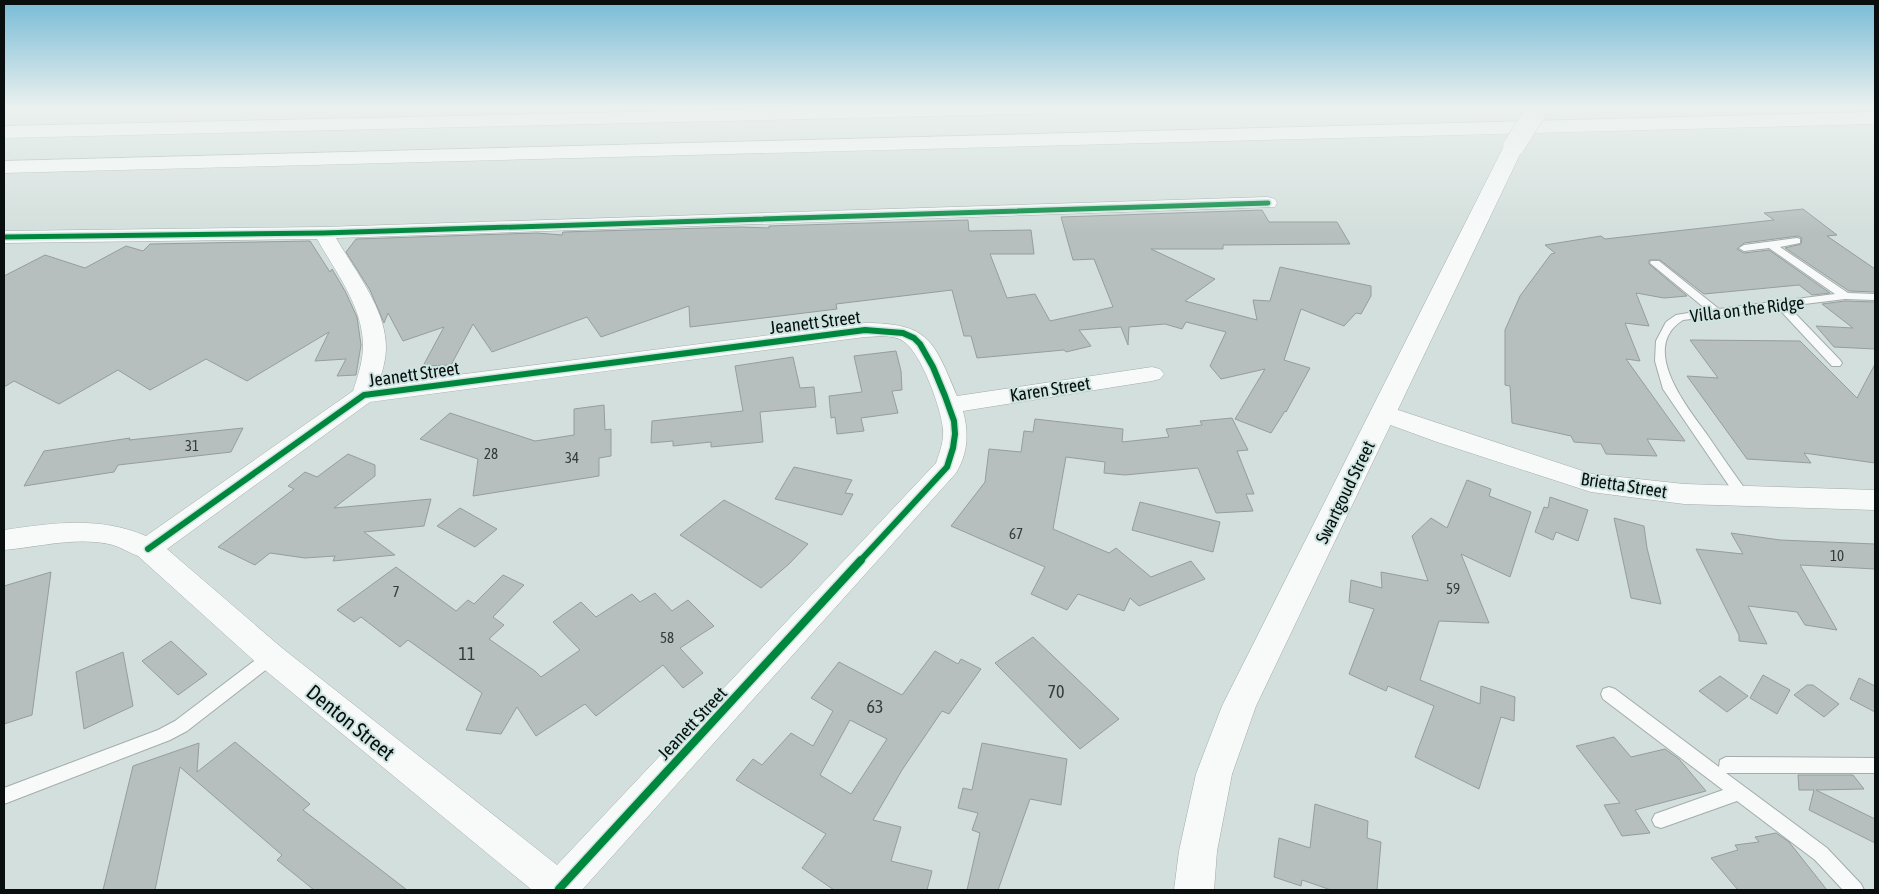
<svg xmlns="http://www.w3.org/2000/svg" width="1879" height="894" font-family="'Asap Condensed',sans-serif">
<rect width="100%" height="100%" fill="#d3dfdc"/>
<path fill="#b6bfbd" stroke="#959e9c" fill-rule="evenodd" d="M1803 209 1837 235 1827 236 1875 269V292L1849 291 1785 248 1801 244 1802 238 1798 236 1744 243 1737 249 1744 253 1769 250 1830 293 1812 295 1799 285 1704 294 1660 260H1649V264L1687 296 1664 298 1636 293 1649 326 1625 323 1640 361 1626 359 1685 441 1647 439 1657 456 1606 454 1601 444 1574 442 1571 436 1512 423 1510 386 1505 385V330L1520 296 1551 254 1555 253 1545 245 1601 236 1605 239 1774 220 1764 213Z
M1262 210 1269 222H1337L1350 244 1223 245V249H1151L1215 279 1185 301 1257 320 1253 300 1270 301 1280 267 1371 286V296L1361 314 1356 313 1344 326 1301 309 1284 360 1310 368 1286 412 1285 411 1271 433 1235 419 1265 369 1221 379 1210 366 1226 332 1186 322 1182 329 1165 324 1129 327 1128 345 1121 327 1079 330 1091 346 1066 352 1064 350 977 358 971 336H964L952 290 836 304 837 309 690 327 689 306 601 337 587 317 492 352 473 324 451 365 423 366 444 327 403 341 388 313 384 323 370 290 346 252 356 239 537 233 562 235 563 232 741 227 769 228V226L968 220 969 231 1031 230 1034 254H990L1007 298 1035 294 1050 321 1113 307 1094 259 1073 260 1061 217Z
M310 241 330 272 332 269 345 291 357 317 361 345 356 375 337 376 346 359 315 361 329 332 247 381 206 359 150 390 118 370 59 404 14 381 4 387V276L45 255 85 268 126 246 143 251 150 244Z
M1845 301 1875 302V349L1834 347 1816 326 1853 328 1822 304Z
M1690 340 1800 341 1857 398 1875 364V463L1804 453 1811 463 1747 459 1687 376 1718 378Z
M896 351 901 371 902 390 892 391 898 413 861 418 864 431 837 434 835 417 831 418 829 396 862 392 854 356Z
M793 357 800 388 814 387 816 407 760 412 763 442 711 447V442L673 446V441L651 443 652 421 743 411 735 366Z
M604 405 605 430 611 429V456L599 458V476L473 496 478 459 420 439 450 413 535 441 574 435V409Z
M1232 418 1248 450 1237 451 1254 494H1246L1253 511 1216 513 1198 468 1125 475 1104 473 1105 462 1066 457 1053 529 1109 553 1116 548 1151 577 1191 561 1205 579 1139 606 1130 598 1124 611 1078 594 1067 610 1031 594 1045 567 951 526 985 482 989 449 1021 452 1024 431 1033 432 1035 419 1123 429 1122 442 1169 437 1166 429 1202 425 1200 421Z
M243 428 231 452 118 465 114 472 24 486 44 451 130 438 129 440Z
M348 454 375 465V476L334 508 431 499 424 526 364 532 395 555 333 561 335 556 305 558 270 553 255 565 218 547 294 489 288 486 305 472 317 477Z
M794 467 852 480 845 493 853 494 842 515 775 499Z
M1467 480 1491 489 1489 496 1531 512 1510 577 1461 554 1489 623 1439 621 1420 680 1480 704 1481 686 1515 697 1514 721 1501 717 1479 789 1415 757 1434 706 1388 686 1386 691 1349 674 1374 609 1349 602 1351 580 1382 588 1381 572 1428 581 1412 536 1431 518 1447 528Z
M1550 497 1588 510 1578 541 1556 532 1553 540 1535 532 1544 507 1548 508Z
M724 500 808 544 789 564 761 588 680 535Z
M1140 502 1220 522 1213 552 1132 530Z
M460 508 497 529 475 547 437 526Z
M1614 518 1644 526 1647 548 1661 604 1631 598Z
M1731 533 1780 540 1875 544V569L1800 565 1837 630 1805 625 1797 612 1748 606 1767 644 1739 641V635L1696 549 1743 554Z
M396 567 456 611 468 600 474 604 503 575 524 585 493 617 504 625 489 639 535 671 541 677 580 650 553 622 581 602 596 617 632 594 640 602 655 593 672 611 688 600 714 626 680 648 703 673 683 688 663 665 596 716 585 704 536 736 517 707 501 734 466 730 482 693 408 640 400 647 361 617 354 622 337 610Z
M51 572 32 715 4 724V586Z
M1033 637 1119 719 1080 749 995 663Z
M171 641 207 674 178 695 142 661Z
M935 651 958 664 961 659 981 669 949 714 942 711 902 770 873 820 901 827 891 861 932 871 927 890H834L802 868 826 834 736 780 753 759 762 765 791 733 813 746 833 711 811 698 839 662 902 695ZM850 720 887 739 851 794 820 775Z
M123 652 133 706 84 729 76 672Z
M1763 675 1790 690 1777 714 1750 698Z
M1720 676 1748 696 1727 712 1699 691Z
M1859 678 1875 686V712L1850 699Z
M1807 685H1813L1839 704 1824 717 1794 695Z
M1614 737 1631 757 1665 749 1679 759 1706 791 1635 810 1650 833 1622 836 1604 805 1620 803 1576 746Z
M235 742 310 804 303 810 407 890H314L277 860 282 855 180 767 155 890H103L133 766 199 743 197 772Z
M982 743 1067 759 1061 805 1030 799 998 890H967L980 833 972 830 978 813 958 808 963 788 972 790Z
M1798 775H1853L1864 789 1816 790 1875 819V843L1809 810 1814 790H1799Z
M1315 804 1368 821 1367 838 1381 842 1377 890H1331L1302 880 1301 886 1274 877 1279 838 1310 848Z
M1776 833 1789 842 1827 890H1738L1711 858 1738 850 1735 845 1759 842 1755 837Z"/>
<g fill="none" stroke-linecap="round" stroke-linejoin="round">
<g stroke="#a3acaa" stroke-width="2">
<path id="lane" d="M1797 238 1800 239V243L1780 247 1848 293 1875 294V300L1845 299 1788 306 1840 360 1842 363 1840 366H1832L1778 308 1683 320C1638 348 1688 408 1708 436 1721 455 1734 474 1748 493L1750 496 1748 499H1738L1663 389 1655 361 1656 341 1666 322 1676 315 1707 310 1650 263 1651 261H1659L1719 309 1835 294 1769 248 1744 251 1739 248 1744 245Z
M271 651 276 652 279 657 276 662 187 731 170 740 4 804V788L158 730 175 721 266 652Z
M1609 687 1615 689 1719 767 1720 760 1726 757 1875 758V773H1726L1827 848 1861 884 1864 890H1843L1815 860 1737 801 1661 828 1655 826 1652 820 1655 814 1723 790 1603 699 1601 694 1603 689Z"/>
</g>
<g stroke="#a3acaa" stroke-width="1">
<path id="street" d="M1268 197 1275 199 1277 203 1275 207 336 238C355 271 386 309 386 347 386 360 382 373 378 385L865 323C929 323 934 341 957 396L1152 367 1160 369 1164 374 1160 379 1152 381 963 411C969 433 968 453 956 473L582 890H532L260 666 138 556C130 553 122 548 113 545 78 536 39 547 4 550V530C53 523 99 516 146 536L353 391C358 376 363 361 363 345 363 307 335 271 317 239L4 243V231L323 227ZM865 337C877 337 892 334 903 341 921 352 941 408 943 429 944 440 940 452 936 463L557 865 282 648 167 549 370 402Z
M1383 405 1592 474 1684 484 1875 490V510L1684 504 1591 492 1437 442 1374 419 1371 413 1374 407Z"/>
</g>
<g stroke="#a3acaa" stroke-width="1">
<path id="secondary" d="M1514 140 1521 142 1524 146 1256 706 1232 774 1217 851 1214 890H1174L1179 851 1196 774 1222 706 1504 146 1507 142Z"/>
</g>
<g stroke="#a3acaa" stroke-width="1">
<path id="highway" d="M812 108H1069L1066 112 1060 113 4 138V126Z
M1875 112V124L4 173V161Z"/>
</g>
<use href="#lane" fill="#f8fafa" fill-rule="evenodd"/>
<use href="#street" fill="#f8fafa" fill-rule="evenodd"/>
<use href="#secondary" fill="#f8fafa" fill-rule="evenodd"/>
<use href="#highway" fill="#f8fafa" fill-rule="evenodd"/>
<g stroke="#a3acaa" stroke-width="22" stroke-linecap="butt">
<path id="secondary-bridge" d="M1514 146 1538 108"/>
</g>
<use href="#secondary-bridge" stroke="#f8fafa" stroke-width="21"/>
<g stroke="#cee4e0" stroke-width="8">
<path id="cycleway-far2" d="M4 237 323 233 1268 203"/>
</g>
<g stroke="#cee4e0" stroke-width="9">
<path id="cycleway-far1" d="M148 549 364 395 865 330 903 333 914 338 920 344 933 367 945 396 954 421 955 434 953 448 947 467 860 561"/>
</g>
<g stroke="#cee4e0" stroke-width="11">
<path id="cycleway" d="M559 889 861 560"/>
</g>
<use href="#cycleway-far2" stroke="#00873e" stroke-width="5"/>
<use href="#cycleway-far1" stroke="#00873e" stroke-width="6"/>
<use href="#cycleway" stroke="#00873e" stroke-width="8"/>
</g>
<linearGradient id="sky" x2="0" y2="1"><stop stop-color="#77bbd6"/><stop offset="0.46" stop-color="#ebf1ef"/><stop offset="1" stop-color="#ebf1ef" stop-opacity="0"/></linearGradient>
<rect width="1879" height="233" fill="url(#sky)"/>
<g text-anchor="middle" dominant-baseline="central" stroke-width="4" stroke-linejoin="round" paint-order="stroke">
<g font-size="15" fill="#343b3a">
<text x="192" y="445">31</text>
<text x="491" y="453">28</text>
<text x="572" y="457">34</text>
<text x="1016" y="533">67</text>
<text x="1837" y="555">10</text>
<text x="1453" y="588">59</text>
<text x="396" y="591">7</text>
<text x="667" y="637">58</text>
</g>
<g font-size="18" fill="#080f0e" stroke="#cee4e0">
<text transform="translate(1747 309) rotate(-7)">Villa on the Ridge</text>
<text transform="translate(815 322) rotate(-7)">Jeanett Street</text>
<text transform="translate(414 374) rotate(-8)">Jeanett Street</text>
<text transform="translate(1050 389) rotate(-9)">Karen Street</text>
<text transform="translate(1624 485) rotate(9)">Brietta Street</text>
<text transform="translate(1345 492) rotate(-64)">Swartgoud Street</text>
<text transform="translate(692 723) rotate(-47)">Jeanett Street</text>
</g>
<g font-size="18" fill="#343b3a">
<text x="467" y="653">11</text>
<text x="1056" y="691">70</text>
<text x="875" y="706">63</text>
</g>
<g font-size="21" fill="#080f0e" stroke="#cee4e0">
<text transform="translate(351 722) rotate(39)">Denton Street</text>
</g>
</g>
<rect width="1879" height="894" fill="none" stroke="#080f0e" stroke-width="10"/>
</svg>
